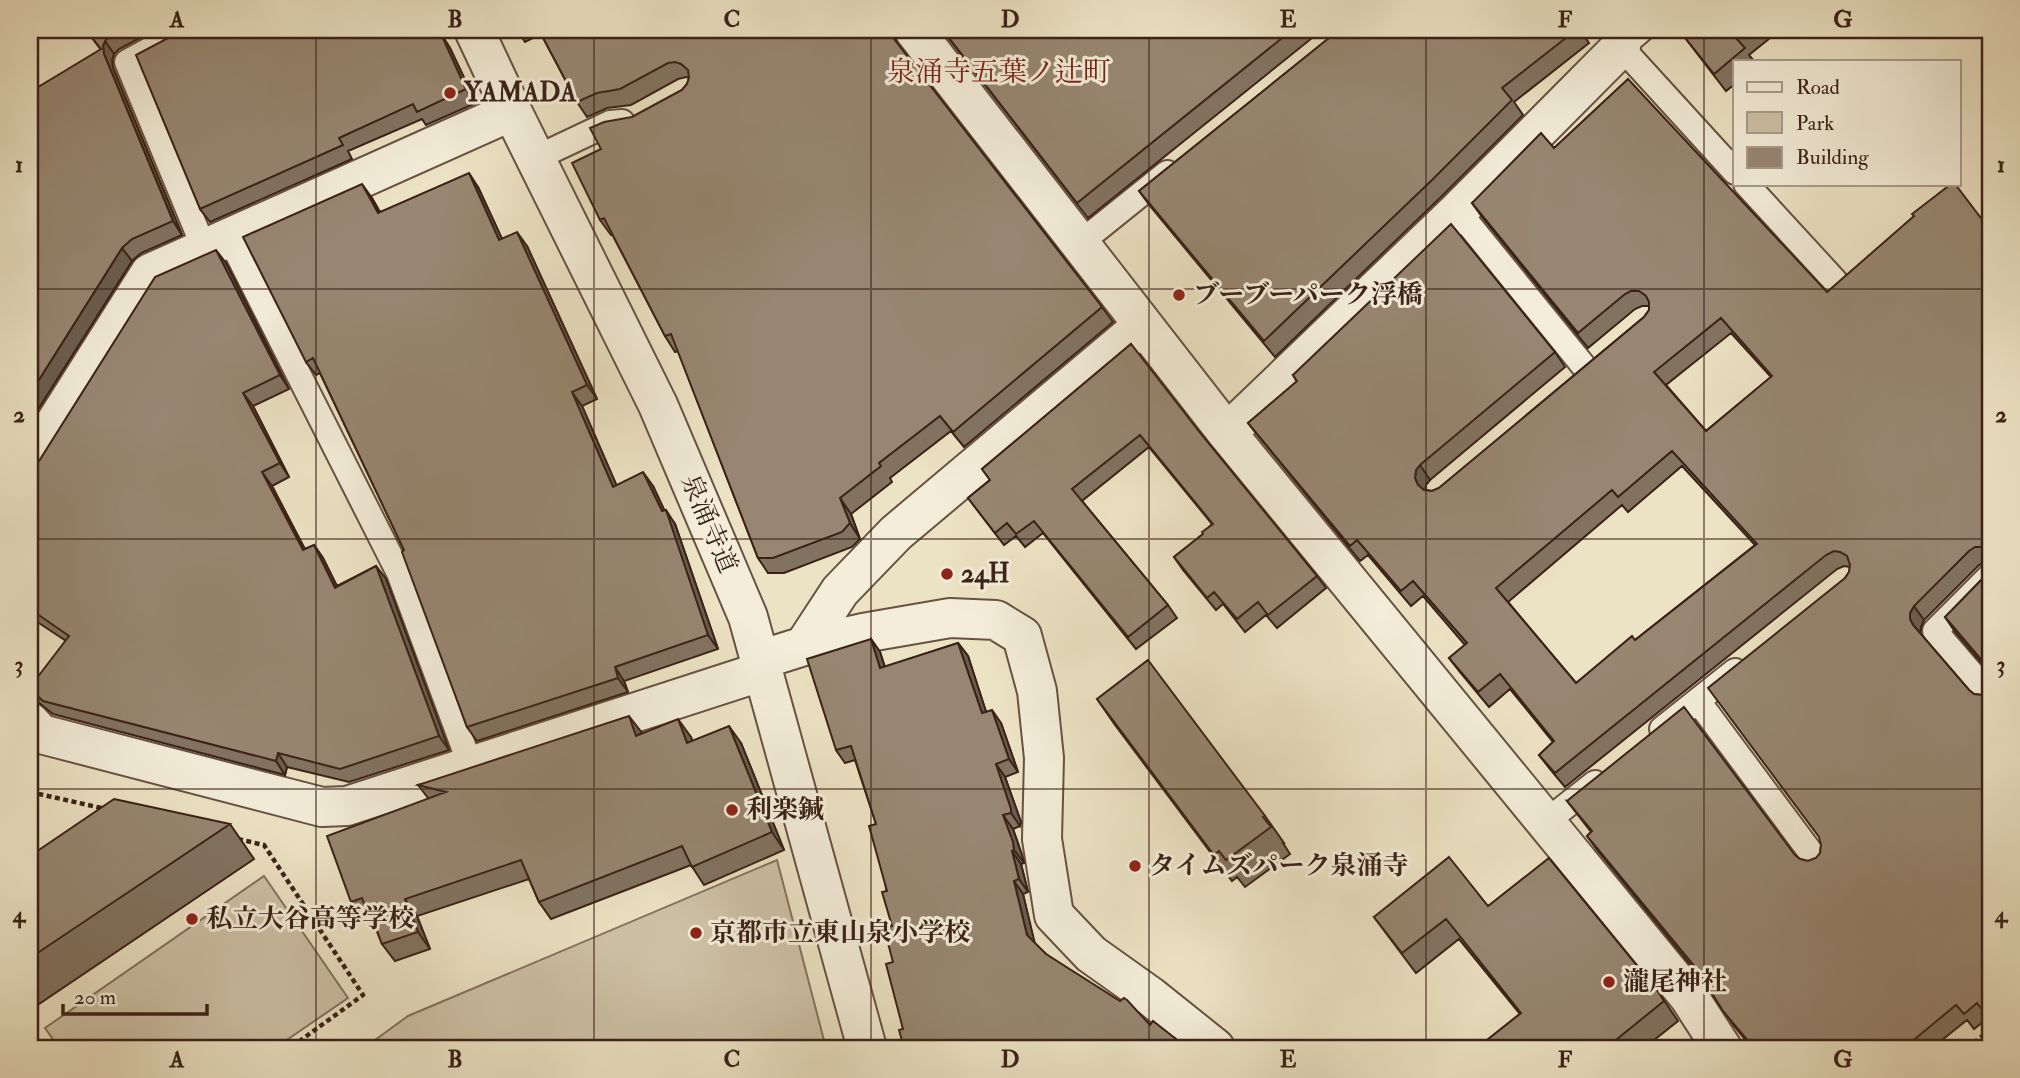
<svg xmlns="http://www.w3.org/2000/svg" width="2020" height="1078" font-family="'IM FELL Double Pica','Noto Serif JP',serif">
<rect width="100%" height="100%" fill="#ece3c4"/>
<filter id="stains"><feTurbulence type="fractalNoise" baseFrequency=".00286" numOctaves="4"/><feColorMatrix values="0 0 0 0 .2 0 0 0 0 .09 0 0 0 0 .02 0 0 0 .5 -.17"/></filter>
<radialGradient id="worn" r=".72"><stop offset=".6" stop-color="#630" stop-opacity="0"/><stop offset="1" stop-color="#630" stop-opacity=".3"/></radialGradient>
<path fill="#cec2a7" stroke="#847260" stroke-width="2" d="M777 860 826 1048H364L408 1016Z
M264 876 348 998 275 1048H59L45 1028Z"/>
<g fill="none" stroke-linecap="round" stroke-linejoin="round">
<g stroke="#675243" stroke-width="28">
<path id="service" d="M186 30 127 62 204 248
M1641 30 1621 47 1735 172
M536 158 610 123 622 122
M1746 184 1835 281
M1458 211 1586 369
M229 237 399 573 471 767
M1080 243 1167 173
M1990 576 1935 631 1990 695
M1698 701 1817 861
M1662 729 1735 671
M1547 821 1595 783"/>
</g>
<g stroke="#675243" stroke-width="42">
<path id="minor" d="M474 30 512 111 658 405 748 617 867 1048
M914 30 1227 433 1689 997 1722 1048
M1227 433 1458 211 1621 47
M30 463 150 273 512 111
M804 646 840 591 896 533 1142 326
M760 660 804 646 863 633 950 618 996 620 1022 636 1037 691 1044 758 1042 839 1054 915 1091 954 1150 996 1215 1048
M30 722 41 734 322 807 347 806 763 671"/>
</g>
<path stroke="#3b2218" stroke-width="4.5" stroke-dasharray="5 3.5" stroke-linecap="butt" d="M30 792 106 809
M238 839 264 845 363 995 290 1048
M1967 1048 1990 1030"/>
<use href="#service" stroke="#f3edd9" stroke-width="24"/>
<use href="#minor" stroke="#f3edd9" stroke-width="38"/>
</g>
<path fill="#827361" stroke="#3b2218" stroke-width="2" fill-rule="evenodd" d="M86 30H155L119 49 114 54 112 60 113 68 182 235 141 253 132 261 30 422V92L101 50Z
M183 30H437L439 35 441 34 450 48 476 103 426 125 422 119 348 151 352 159 210 222 200 209Z
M517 30H893V34L895 40 1102 307 1113 322 964 447 951 431 890 478 892 482 851 514 860 539 852 547 784 573H768L758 558 678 351 675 352 665 336 612 234 611 235 600 220 601 149 632 117 682 90 687 84 689 78 686 77 678 79 631 105 607 108 587 117 577 102 541 34 525 42Z
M942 30H1322L1088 218Z
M1339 30H1580L1589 43 1514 102 1523 115 1443 195 1275 357 1150 206 1139 191Z
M1679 30H1780L1749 55 1754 61H1735V84L1726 91Z
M1554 148 1827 292 1984 222 1990 216V562H1986L1979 565 1924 620 1921 627 1920 633 1969 690 1974 694 1982 695 1990 690V1021L1988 1018 1974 1029 1967 1020 1932 1048H1752L1734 1026 1702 979 1597 850 1587 836 1591 832 1567 801 1795 855 1800 859 1808 861 1816 858 1820 853 1821 845 1845 578 1849 572 1850 567 1844 566 1837 569 1565 787 1550 769 1539 755 1553 742 1510 689 1489 707 1460 672 1449 658 1465 645 1423 596 1411 606 1368 555 1360 561 1259 437 1248 423 1297 382 1293 375 1555 352 1565 367 1430 480 1426 485V490L1432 491 1439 488 1644 317 1649 310V306H1642L1635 309 1588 348 1482 217 1472 203ZM1731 333 1771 377 1706 431 1666 385ZM1682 466 1755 545 1635 640 1576 683 1508 602 1622 505 1628 512Z
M478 187 502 239 527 246 597 399 582 406 616 485 653 486 664 510 675 524 718 649 624 681 628 692 477 741 467 727 404 550 320 373 316 375 306 362 372 198 380 212Z
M226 263 289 389 253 406 289 477 272 486 305 549 314 545 323 558 337 586 376 566 386 579 449 750 349 782 287 767 285 775 53 714 38 702 30 690 66 641 36 621 30 612V469L39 461Z
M1131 344 1201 434 1317 576 1326 588 1277 628 1266 615 1245 632 1223 604 1216 610 1183 570 1174 557 1203 534 1212 524 1149 447 1082 501 1168 605 1177 618 1136 649 1043 533 1025 547 1016 536 1004 545 968 498 990 480 982 469Z
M1990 571V673L1955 632 1945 617Z
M871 639 880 652 885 667 958 643 968 656 986 712 1001 723 1018 772 1005 777 1021 822 1020 826 1013 829 1022 855 1024 863 1021 864 1028 892 1023 894 1034 943 1046 954 1150 1025 1176 1039 903 1029 893 962 892 926 876 824 855 760 845 763 836 750Z
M1097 699 1265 816 1284 843H1283L1290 854 1245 887 1237 877 1232 881 1115 725Z
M642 734 691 737 692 741 741 743 784 850 704 885 691 865 551 919 539 902 529 879 417 916 430 949 395 961 382 944 376 929 369 917 363 919 351 902 428 798 418 785Z
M230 824 254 859 30 1010V856Z
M1488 906 1657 990 1678 1021 1644 1048H1477L1520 1014 1459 939 1416 973 1374 917Z"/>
<path fill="#6a5e4f" stroke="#3b2218" stroke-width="2" d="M887 30H893V34L897 43Z
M441 34 450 48 476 103 466 89Z
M105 41 114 54 112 60 113 68 182 235 173 221 104 54 103 46Z
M469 173 478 187 509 254 499 240Z
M362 184 372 198 388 227 378 213Z
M517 232 527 246 597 399 587 385Z
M122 248 132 261 30 422V394Z
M216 250 226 263 289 389 280 375Z
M572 392 582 406 623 500 613 487Z
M243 393 253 406 289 477 280 463Z
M1420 465 1430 480 1426 485 1425 493 1418 485 1415 478 1416 470Z
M262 472 272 486 312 564 303 550Z
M643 472 653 486 670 522 666 510 675 524 718 649 708 635 662 511Z
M840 498 851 514 860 539 850 523Z
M314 545 323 558 344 601 335 588Z
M376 566 386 579 449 750 439 736Z
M1914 606 1924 620 1921 627 1920 633 1913 625 1910 619V613Z
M871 639 880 652 889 681 880 668Z
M958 643 968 656 991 727 982 713Z
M615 667 624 681 628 692 618 678Z
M992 710 1001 723 1018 772 1009 759Z
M629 716 642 733 636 736Z
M678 719 691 737 699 760 687 743Z
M729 726 741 743 784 850 772 832Z
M278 753 287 767 285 775 276 761Z
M996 764 1005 777 1021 822 1020 826 1011 813Z
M1003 815 1013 829 1022 855 1024 863 1014 850Z
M1012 851 1021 864 1028 892 1019 879Z
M1014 881 1023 894 1036 948 1027 935Z
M405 899 417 916 430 949 418 932Z"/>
<path fill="#978671" stroke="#3b2218" stroke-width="2" fill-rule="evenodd" d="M86 30H121L110 36 105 41 103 46 104 54 173 221 132 239 122 248 30 394V92L101 49Z
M183 30H290V31L293 30H433L437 36 441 34 466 89 417 112 413 104 339 138 343 145 200 209 136 55Z
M539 30H887L1102 307 953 432 940 416 879 463 881 466 840 498 850 523 842 532 773 558H758L671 334 665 336 604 218 600 220 572 163 601 149 590 128 604 122 632 117 682 90 687 84 689 78 688 70 681 64 675 62 668 63 620 89 597 93 577 102Z
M943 30H1292L1077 203Z
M1339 30H1576L1502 88 1512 100 1432 180 1264 341 1139 191Z
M1679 30H1746L1736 38 1745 48 1714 74Z
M1628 79 1827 292 1914 216 1912 214 1951 184H1955L1984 222 1990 216V551L1983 547H1975L1969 551 1914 606 1910 613V619L1913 625 1969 690 1974 694 1982 695 1990 690V1019L1977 1003 1964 1014 1956 1005 1904 1048H1754L1723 1011 1696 968 1587 836 1592 831 1567 801 1684 707 1795 855 1800 859 1808 861 1816 858 1820 853 1821 845 1819 837 1708 688 1845 578 1849 572 1850 565 1847 556 1840 552 1834 551 1826 555 1555 773 1539 755 1554 741 1500 674 1478 692 1449 658 1467 643 1413 581 1401 591 1357 540 1350 546 1248 423 1297 381 1293 375 1451 224 1555 352 1420 465 1416 470 1415 478 1418 485 1424 490 1432 491 1439 488 1644 317 1649 310V302L1646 296 1639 291H1631L1625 294 1578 333 1472 203 1541 133 1554 148ZM1721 318 1772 376 1706 431 1654 372ZM1672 451 1757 544 1635 640 1632 636 1576 683 1496 588 1612 490 1618 497Z
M469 173 499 240 517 232 587 385 572 392 613 487 643 472 662 511 666 510 708 635 615 667 618 678 467 727 402 552 404 550 313 358 306 362 243 237 362 184 378 213Z
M216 250 280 375 243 393 280 463 262 472 303 550 314 545 335 588 376 566 439 736 340 769 278 753 276 761 43 701 30 689V687L69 636 30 609V469L39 461 155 277Z
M1131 344 1201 434 1317 576 1268 615 1258 602 1237 619 1214 592 1207 598 1174 557 1203 534 1202 532 1213 524 1140 435 1072 489 1168 605 1128 637 1034 521 1016 534 1007 523 995 533 968 498 990 480 982 469Z
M1990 571V670L1945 617Z
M871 639 880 668 958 643 982 713 992 710 1009 759 996 764 1011 809V813L1003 815 1013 842 1014 850 1012 851 1019 879 1014 881 1027 935 1046 954 1120 1001 1124 998 1127 1000 1150 1025 1153 1021 1176 1039 1184 1048H904L899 1030 903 1029 886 964 893 962 884 928 892 926 882 892 887 891 869 826 876 824 851 746 836 750 807 659Z
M1148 660 1265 816 1263 817 1271 827 1226 860 1219 851 1214 855 1097 699Z
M629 716 636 736 678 719 687 743 729 726 772 832 692 867 682 846 539 902 521 860 405 899 418 932 382 944 372 918 370 919 362 898 351 902 327 836 446 792 418 785Z
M114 799 230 824 30 958V856Z
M1449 857 1488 906 1549 858 1657 990 1664 1001 1606 1048H1477L1521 1013 1446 919 1402 953 1374 917Z
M30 1037 37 1048H30Z"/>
<path fill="none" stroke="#3b2218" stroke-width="2" stroke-opacity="0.55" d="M316 30V1048M594 30V1048M871 30V1048M1149 30V1048M1426 30V1048M1704 30V1048M30 289H1990M30 539H1990M30 789H1990"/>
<g fill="#8f2418" stroke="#f3edd9" stroke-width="2.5">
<circle cx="450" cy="93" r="7"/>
<circle cx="1179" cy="295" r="7"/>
<circle cx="947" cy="574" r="7"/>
<circle cx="732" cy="810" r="7"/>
<circle cx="1135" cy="866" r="7"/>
<circle cx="192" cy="919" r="7"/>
<circle cx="696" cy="933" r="7"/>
<circle cx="1609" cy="982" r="7"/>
</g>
<g text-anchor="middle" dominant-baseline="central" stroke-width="6" stroke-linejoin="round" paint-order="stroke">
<g font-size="26" font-weight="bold" fill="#3b2218" stroke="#f3edd9" text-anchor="start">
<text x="464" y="93">YAMADA</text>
<text x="1193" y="295">ブーブーパーク浮橋</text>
<text x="961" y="574">24H</text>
<text x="746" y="810">利楽鍼</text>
<text x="1149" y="866">タイムズパーク泉涌寺</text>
<text x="206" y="919">私立大谷高等学校</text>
<text x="710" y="933">京都市立東山泉小学校</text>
<text x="1623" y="982">瀧尾神社</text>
</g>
<g font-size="26" fill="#3b2218" stroke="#f3edd9">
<text transform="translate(709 524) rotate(67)">泉涌寺道</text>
</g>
<g font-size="28" fill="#7a1f14" stroke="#f3edd9">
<text x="999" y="72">泉涌寺五葉ノ辻町</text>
</g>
</g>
<rect width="2020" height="1078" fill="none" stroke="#ece3c4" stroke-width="77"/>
<rect x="1733" y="60" width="228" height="126" fill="#f3edd9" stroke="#a99c8c" stroke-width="2"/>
<rect x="1747" y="82" width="35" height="10" fill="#f3edd9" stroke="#a99c8c" stroke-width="2"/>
<text x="1796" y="94" font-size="21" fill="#3b2218">Road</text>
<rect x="1747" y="112" width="35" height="21" fill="#cec2a7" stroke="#a99c8c" stroke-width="2"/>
<text x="1796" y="130" font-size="21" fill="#3b2218">Park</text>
<rect x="1747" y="147" width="35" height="21" fill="#978671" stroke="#a99c8c" stroke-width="2"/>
<text x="1796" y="164" font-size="21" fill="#3b2218">Building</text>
<path d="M63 1004v10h144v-10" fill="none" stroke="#3b2218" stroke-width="3.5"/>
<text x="74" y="1004" font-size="21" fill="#3b2218" stroke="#f3edd9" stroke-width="5" paint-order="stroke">20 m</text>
<rect x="38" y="38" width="1944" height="1002" fill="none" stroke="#3b2218" stroke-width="2.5"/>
<g font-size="23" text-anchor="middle" font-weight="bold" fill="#3b2218">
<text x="177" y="27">A</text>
<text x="455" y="27">B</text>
<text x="732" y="27">C</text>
<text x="1010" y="27">D</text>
<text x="1288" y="27">E</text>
<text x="1565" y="27">F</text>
<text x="1843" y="27">G</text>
<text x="19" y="172">1</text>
<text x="2001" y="172">1</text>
<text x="19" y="422">2</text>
<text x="2001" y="422">2</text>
<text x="19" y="672">3</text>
<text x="2001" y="672">3</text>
<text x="19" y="922">4</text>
<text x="2001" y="922">4</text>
<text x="177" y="1067">A</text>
<text x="455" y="1067">B</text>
<text x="732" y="1067">C</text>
<text x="1010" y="1067">D</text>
<text x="1288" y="1067">E</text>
<text x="1565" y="1067">F</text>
<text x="1843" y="1067">G</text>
</g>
<rect width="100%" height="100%" filter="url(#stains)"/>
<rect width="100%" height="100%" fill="url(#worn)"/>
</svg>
